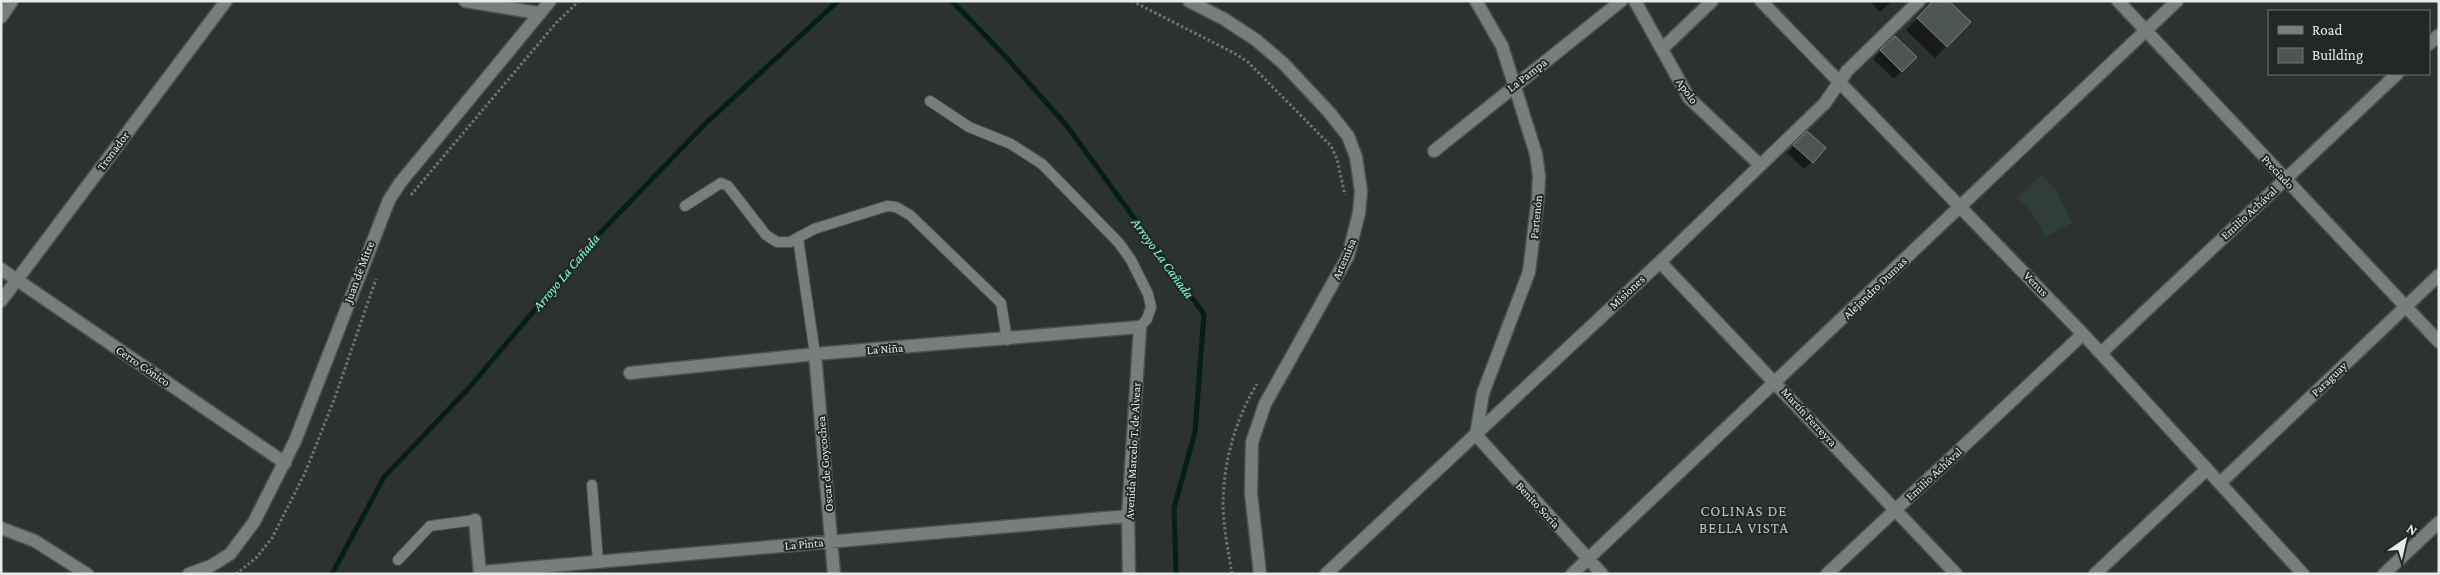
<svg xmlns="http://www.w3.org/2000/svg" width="2440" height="575" font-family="'Crimson Pro',serif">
<rect width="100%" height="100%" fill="#2c3230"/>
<path fill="#303e39" d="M2041 175 2057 192 2072 223 2045 237 2032 212 2017 197Z"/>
<path fill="#0007" d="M1870 1H1892L1880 12Z
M1935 1 1969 22 1935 58 1906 30Z
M1895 37 1915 57 1894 79 1873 59Z
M1807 133 1812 162 1804 169 1787 153Z"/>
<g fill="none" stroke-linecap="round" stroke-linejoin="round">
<path stroke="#031f17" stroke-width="5" d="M952 1 1004 55 1067 126 1204 314 1195 432 1174 508 1176 574
M332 574 384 477 468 389 598 235 704 125 838 1"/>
</g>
<path fill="#4e5653" stroke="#7b8380" d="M1933 1H1949L1971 22 1947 47 1917 18Z
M1895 36 1917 57 1902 72 1880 50Z
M1807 131 1826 148 1813 163 1793 145Z"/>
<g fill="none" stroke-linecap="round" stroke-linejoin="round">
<g stroke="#4b514f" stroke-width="12">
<path id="service" d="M930 101 969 127 1011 144 1042 164 1119 243 1131 260 1148 294 1151 307 1147 319 1140 327
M685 206 721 183 728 186 766 235 777 242H790L814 229 887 206 896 207 910 215 1001 303 1007 340
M798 238 815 354
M592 485 598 561
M398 560 430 526 475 520"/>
</g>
<g stroke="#4b514f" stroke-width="15">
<path id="minor" d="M465 1 538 13
M1189 1 1224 19 1256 40 1283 63 1329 112 1348 136 1356 157 1361 191 1359 213 1348 256 1265 404 1252 442 1251 493 1260 574
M1635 1 1689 98 1760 165
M1761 1 2083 334 2303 574
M2118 1 2439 342
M1 17 12 1
M2429 44 2439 35
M1663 48 1712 1
M1434 151 1621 1
M1660 262 1956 574
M1 269 285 463
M2101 353 2397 74
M815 354 834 574
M630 373 815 354 1140 327 1128 516 1129 574
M1476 435 1483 393 1529 272 1538 198 1539 176 1536 154 1502 46 1476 1
M1476 435 1602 574
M2220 483 2439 275
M475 520 480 574
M1 528 35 541 87 574
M480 572 1128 516
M189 574 211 566 230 554 254 522 295 441 389 200 400 183 550 1
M1326 574 1660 262 1825 103 1847 71 1919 1
M1572 574 2177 1
M1827 574 2083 334
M2095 574 2207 469
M2384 574 2439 522"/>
</g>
<g stroke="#4b514f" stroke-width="15">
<path id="secondary" d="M1 301 226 1"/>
</g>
<path stroke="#6e7472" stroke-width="3" stroke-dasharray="2.5 2.5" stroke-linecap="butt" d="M1132 1 1234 53 1248 62 1331 146 1337 159 1345 195
M411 195 556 23 579 1
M236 574 256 558 272 538 305 473 334 400 376 279
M1232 574C1228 550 1223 525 1223 501 1224 460 1236 418 1257 384"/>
<use href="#service" stroke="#777f7c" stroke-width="10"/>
<use href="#minor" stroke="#777f7c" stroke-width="12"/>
<use href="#secondary" stroke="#777f7c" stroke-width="12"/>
</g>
<g text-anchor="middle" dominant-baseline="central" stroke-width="4" stroke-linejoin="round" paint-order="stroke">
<g font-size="12" fill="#e7ecea" stroke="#222826">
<text transform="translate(1527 75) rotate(-38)">La Pampa</text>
<text transform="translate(1687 91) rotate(54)">Apolo</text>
<text transform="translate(113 151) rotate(-53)">Tronador</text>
<text transform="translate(2278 172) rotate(47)">Preciado</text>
<text transform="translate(2249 213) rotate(-43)">Emilio Achával</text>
<text transform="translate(1536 217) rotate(-84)">Partenón</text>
<text transform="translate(1344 259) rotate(-67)">Artemisa</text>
<text transform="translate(359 272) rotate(-69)">Juan de Mitre</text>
<text transform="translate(2036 284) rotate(46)">Venus</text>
<text transform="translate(1875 288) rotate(-44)">Alejandro Dumas</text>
<text transform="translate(1627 292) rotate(-43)">Misiones</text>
<text transform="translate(885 349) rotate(-4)">La Niña</text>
<text transform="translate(143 366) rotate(34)">Cerro Cónico</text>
<text transform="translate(2329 379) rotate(-44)">Paraguay</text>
<text transform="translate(1809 417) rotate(47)">Martín Ferreyra</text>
<text transform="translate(1133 451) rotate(-87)">Avenida Marcelo T. de Alvear</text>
<text transform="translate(825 464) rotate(-95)">Oscar de Goycochea</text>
<text transform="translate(1934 474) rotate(-43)">Emilio Achával</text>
<text transform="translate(1538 505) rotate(47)">Benito Soria</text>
<text transform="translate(804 544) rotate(-5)">La Pinta</text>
</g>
<g font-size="14" font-style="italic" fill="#81fcd6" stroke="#222826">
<text transform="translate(1163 258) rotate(54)">Arroyo La Cañada</text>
<text transform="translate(566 272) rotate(-50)">Arroyo La Cañada</text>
</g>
<g font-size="15" letter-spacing="1" fill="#bcc4c1" stroke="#222826">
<text x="1744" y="511">COLINAS DE<tspan x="1744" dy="17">BELLA VISTA</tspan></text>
</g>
</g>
<rect width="2440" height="575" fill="none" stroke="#e7ecea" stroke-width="5"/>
<rect x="2268" y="10" width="162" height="65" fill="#222826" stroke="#717674"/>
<rect x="2278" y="26" width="25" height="8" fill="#777f7c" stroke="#717674"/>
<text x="2312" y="35" font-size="15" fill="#e7ecea">Road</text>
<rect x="2278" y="48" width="25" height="15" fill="#4e5653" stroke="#717674"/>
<text x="2312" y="60" font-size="15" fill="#e7ecea">Building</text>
<g transform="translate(2405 540) rotate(34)" stroke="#222826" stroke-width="4" paint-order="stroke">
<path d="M0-4L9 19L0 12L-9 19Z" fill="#e7ecea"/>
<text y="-8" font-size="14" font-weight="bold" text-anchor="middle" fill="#e7ecea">N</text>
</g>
</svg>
